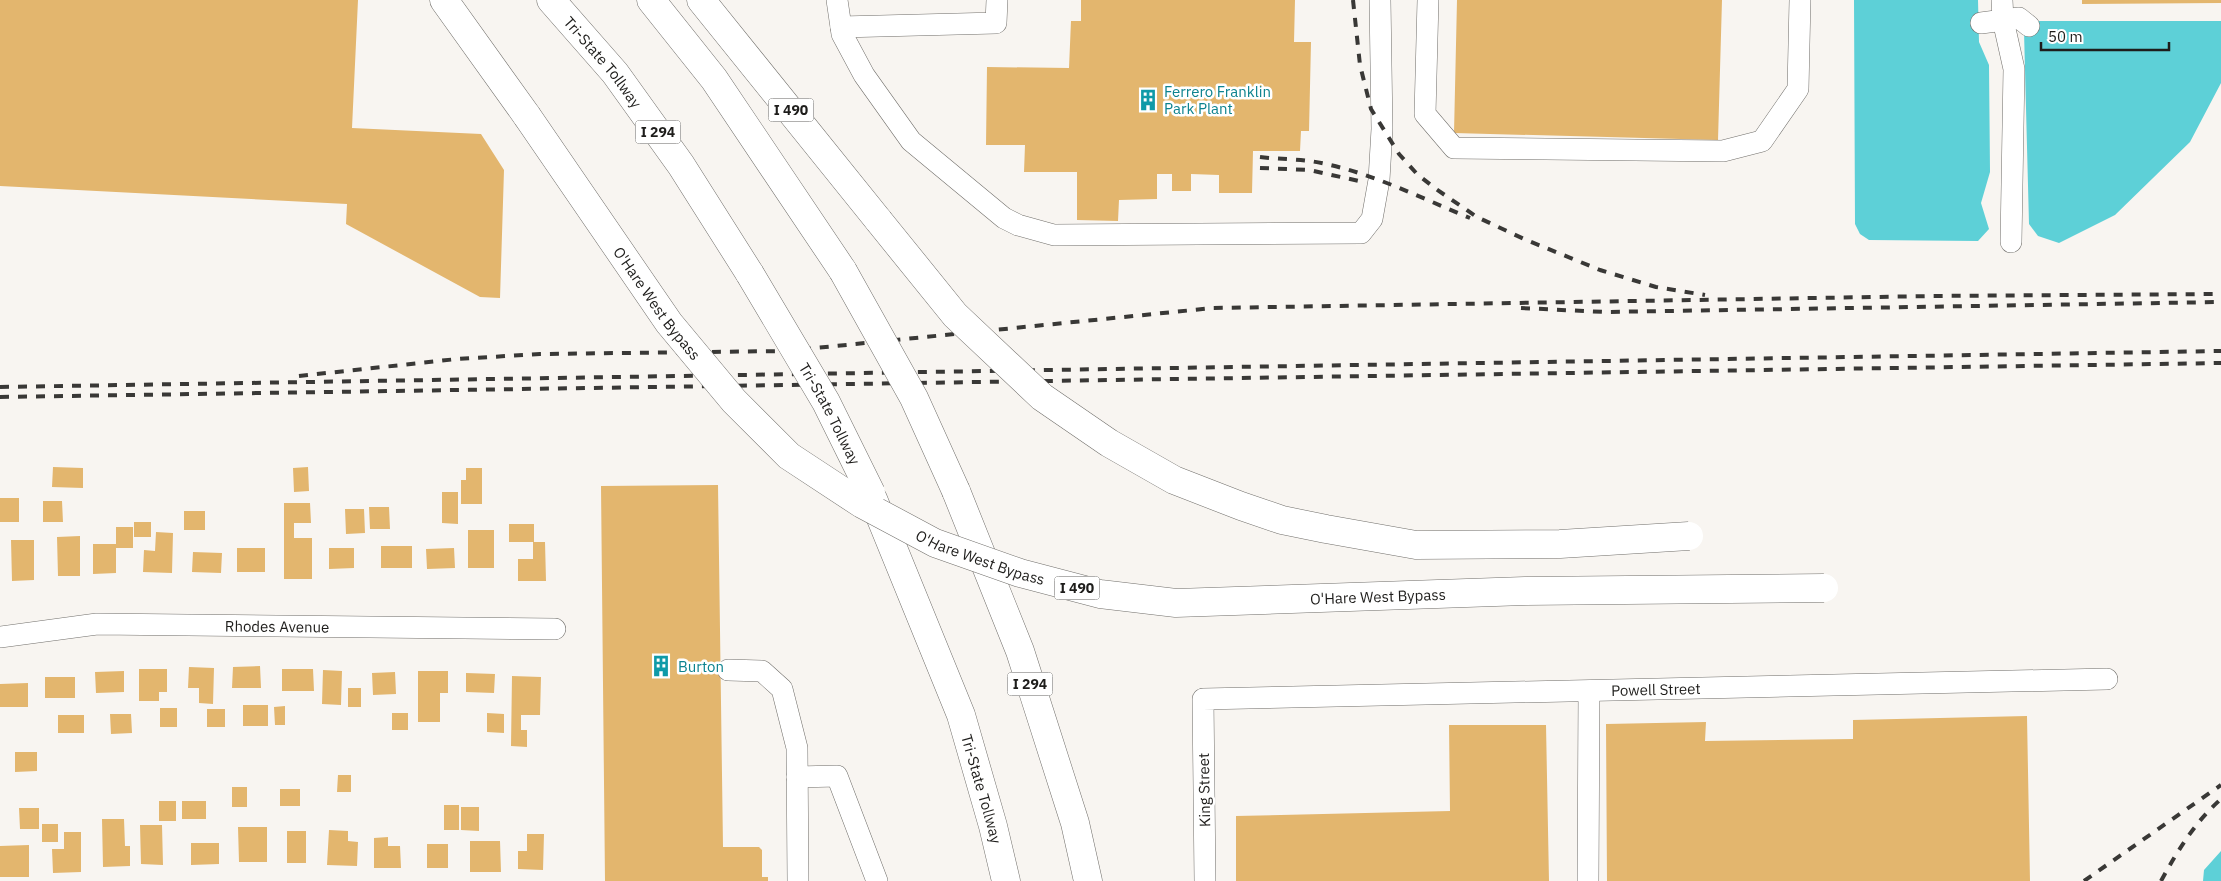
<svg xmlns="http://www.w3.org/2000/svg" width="2221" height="881" font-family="'IBM Plex Sans',sans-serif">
<rect width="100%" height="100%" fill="#f8f5f1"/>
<path fill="#5dd0d7" d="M1854 0H1978L1979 42 1989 65 1990 172 1981 203 1989 229 1978 241 1869 240 1860 234 1855 224Z
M2037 21H2221V83L2190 142 2115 215 2059 243 2038 236 2029 224 2024 31Z
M2221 851V881H2203L2204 870Z"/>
<path fill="#e3b66e" d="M0 0H358L352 128 481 134 504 170 500 298 480 297 346 224 347 204 0 186Z
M1081 0H1295L1294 42H1311L1309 131H1301L1300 151H1253L1252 193H1219V175L1191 174V191H1172V174H1157V199L1119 200 1118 221 1077 220V172H1024L1025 145H986L987 67 1069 68 1071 21H1081Z
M1457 0H1722L1718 140 1454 133Z
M2082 0H2221V3L2082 4Z
M53 467 83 468V488L52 487Z
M308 467 309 491 294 492 293 468Z
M466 468H482V504H461V480H466Z
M718 485 723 847H759L762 850V877H768V881H605L601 486Z
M442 492H458V524L442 523Z
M0 498H19V522H0Z
M43 501H62L63 522H43Z
M284 503H310L311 523H294V538H312V579H284Z
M369 507H389L390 529H370Z
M345 509H364L365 533 346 534Z
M184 511H205V530H184Z
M134 522H151V537H134Z
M509 524H534V542H545L546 581H518V559H533V542H509Z
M116 527H133V548H116V573L93 574V544H116Z
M468 530H494V568H468Z
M156 532 173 533 172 573 143 572 144 550 155 551Z
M80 536V576H58L57 537Z
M11 540H34V580L12 581Z
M381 546H412V568H381Z
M237 548H265V572H237Z
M329 548H354V568L329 569Z
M454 548 455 568 427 569 426 549Z
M193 552 222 553 221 573 192 572Z
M260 666 261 688H232L233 667Z
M189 667 214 668 213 704 199 703V688H188Z
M139 669H167V692H159V701H139Z
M282 669H313L314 691H282Z
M323 670 342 671 341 705 322 704Z
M124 671V692L96 693 95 672Z
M418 671H448V693H440V722H418Z
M395 672 396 694 373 695 372 673Z
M466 673 495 674 494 693 466 692Z
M512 676 541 677 540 715H521V730H527V747L511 746Z
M45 677H75V698H45Z
M28 683V707H0V684Z
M348 688H361V707H348Z
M243 705H268V726H243Z
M285 706V725H275L274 707Z
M160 708H177V727H160Z
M207 709H225V727H207Z
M392 713H408V730H392Z
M487 713 504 714V733L487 732Z
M110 714H131L132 733 111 734Z
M58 715H84V733H58Z
M2027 716 2030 881H1607L1606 724 1706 722 1705 741 1853 739V720Z
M1449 725H1546L1549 881H1236V816L1450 811Z
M15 752H37V771L15 772Z
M338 775H351V792H337Z
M232 787H247V807H232Z
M280 789H300V806H280Z
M159 801H176V821H159Z
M182 801H206V819H182Z
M444 805H459V830H444Z
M461 807H479V831L461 830Z
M19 808H39V829H20Z
M102 819H124L125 846H130V866L103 867Z
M42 824H58V842H42Z
M140 825H162L163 865 141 864Z
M238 827H267V862H239Z
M329 830 348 831V841L358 842 357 866 327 865Z
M287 831H306V863H287Z
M64 832H81V872L53 873 52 849H64Z
M527 834H544L543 870 518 869V851H527Z
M388 837V846H400L401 868H374V838Z
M470 841H500L501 872H470Z
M191 843H219V864L191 865Z
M427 844H448V868H427Z
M29 845V877H0V846Z"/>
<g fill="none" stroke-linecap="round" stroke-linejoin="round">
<g stroke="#716f6b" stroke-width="22">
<g id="minor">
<path d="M837 0 842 34 864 75 911 141 1004 218 1018 225 1054 235 1361 233 1372 219 1379 180 1382 129 1380 0"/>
<path d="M1428 0 1425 114 1454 148 1723 151 1762 141 1798 89 1800 0"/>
<path d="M2002 0 2003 20 2014 69 2011 242"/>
<path d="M1981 23 2019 18 2029 26"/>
<path d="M841 27 996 23 997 0"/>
<path id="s1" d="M0 637 97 624 555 629"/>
<path d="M728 670 762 671 782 689 797 748 798 881"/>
<path d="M797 777 837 776 877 881"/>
<path id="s2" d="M1205 881 1203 699 2107 679"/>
<path d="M1588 881 1589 691"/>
</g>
</g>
<g stroke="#716f6b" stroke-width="29">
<g id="highway">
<path d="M444 0 527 116"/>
<path id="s3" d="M551 0 615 73 681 165 750 274"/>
<path d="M651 0 714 79 843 271"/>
<path d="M701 0 879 221"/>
<path d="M956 491 1020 651 1075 823 1088 881"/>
<path id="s4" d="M873 499 961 715 993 826 1006 881"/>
</g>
</g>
<use href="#minor" stroke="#fff" stroke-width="21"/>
<use href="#highway" stroke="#fff" stroke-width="28"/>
<path stroke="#393836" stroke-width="4" stroke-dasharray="9 9" stroke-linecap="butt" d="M1353 0 1360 65 1371 109 1399 154 1417 174 1436 189 1477 217 1524 239 1600 270 1656 287 1705 295
M1260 157C1277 159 1294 159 1310 161 1367 170 1418 197 1470 218
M1260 168 1309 170 1359 181
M1521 308 1605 312 2221 302
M299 376 457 359 540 354 786 351 1213 308 1933 296 2221 294
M0 387 2221 351
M0 397 2221 363
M2084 881 2221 785
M2161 881C2178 850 2195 822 2221 799"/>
<g stroke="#716f6b" stroke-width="29" stroke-linecap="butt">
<g id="highway-bridge">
<path id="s5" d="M527 116 669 323 734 401 789 456 862 504 935 543 1020 573 1100 594 1176 603 1525 591 1824 588"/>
<path d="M879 221 955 315 1042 397 1109 443 1174 480 1241 506 1282 520 1326 529 1416 545 1560 544 1689 536"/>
<path d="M843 271 914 398 956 491"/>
<path id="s6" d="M750 274 826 402 871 493"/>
</g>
</g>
<use href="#highway-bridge" stroke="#fff" stroke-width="28"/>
</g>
<defs>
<g id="building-bare" transform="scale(1.725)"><path d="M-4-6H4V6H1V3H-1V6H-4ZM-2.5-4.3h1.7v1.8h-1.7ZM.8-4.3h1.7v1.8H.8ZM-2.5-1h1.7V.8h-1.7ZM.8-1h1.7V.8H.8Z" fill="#0f9aa8" stroke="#fff" stroke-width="2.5" paint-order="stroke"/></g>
</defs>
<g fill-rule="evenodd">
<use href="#building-bare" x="1148" y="100"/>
<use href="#building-bare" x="661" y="666"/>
</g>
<g text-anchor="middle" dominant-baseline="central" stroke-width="5" stroke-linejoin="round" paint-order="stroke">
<g fill="#fff" stroke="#62615f" stroke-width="1">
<rect x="768.5" y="98.5" width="45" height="23" rx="4"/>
<rect x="635.5" y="120.5" width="45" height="23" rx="4"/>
<rect x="1054.5" y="576.5" width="45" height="23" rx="4"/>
<rect x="1007.5" y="672.5" width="45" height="23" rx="4"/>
</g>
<g font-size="14" font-weight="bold" fill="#1e1d1b">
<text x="791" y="110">I 490</text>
<text x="658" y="132">I 294</text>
<text x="1077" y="588">I 490</text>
<text x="1030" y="684">I 294</text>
</g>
<g font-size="15" fill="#1e1d1b" stroke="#fff">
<text stroke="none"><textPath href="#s3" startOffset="81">Tri-State Tollway</textPath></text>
<text stroke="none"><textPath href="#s5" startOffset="228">O'Hare West Bypass</textPath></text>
<text stroke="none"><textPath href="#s6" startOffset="161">Tri-State Tollway</textPath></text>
<text stroke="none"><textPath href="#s5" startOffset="648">O'Hare West Bypass</textPath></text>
<text stroke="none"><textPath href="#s5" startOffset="1052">O'Hare West Bypass</textPath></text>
<text stroke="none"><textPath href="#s1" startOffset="278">Rhodes Avenue</textPath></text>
<text stroke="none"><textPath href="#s2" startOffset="635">Powell Street</textPath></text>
<text stroke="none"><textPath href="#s4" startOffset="310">Tri-State Tollway</textPath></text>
<text transform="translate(1204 790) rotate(-91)">King Street</text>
</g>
<g font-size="15" fill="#0d838f" stroke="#fff" text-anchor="start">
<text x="1164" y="91">Ferrero Franklin<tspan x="1164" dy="17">Park Plant</tspan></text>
<text x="678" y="666">Burton</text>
</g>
</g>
<path d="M2041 42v8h128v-8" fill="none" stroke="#1e1d1b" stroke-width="2.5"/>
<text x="2048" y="42" font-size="15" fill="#1e1d1b" stroke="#ffffff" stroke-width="4" paint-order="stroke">50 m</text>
</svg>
